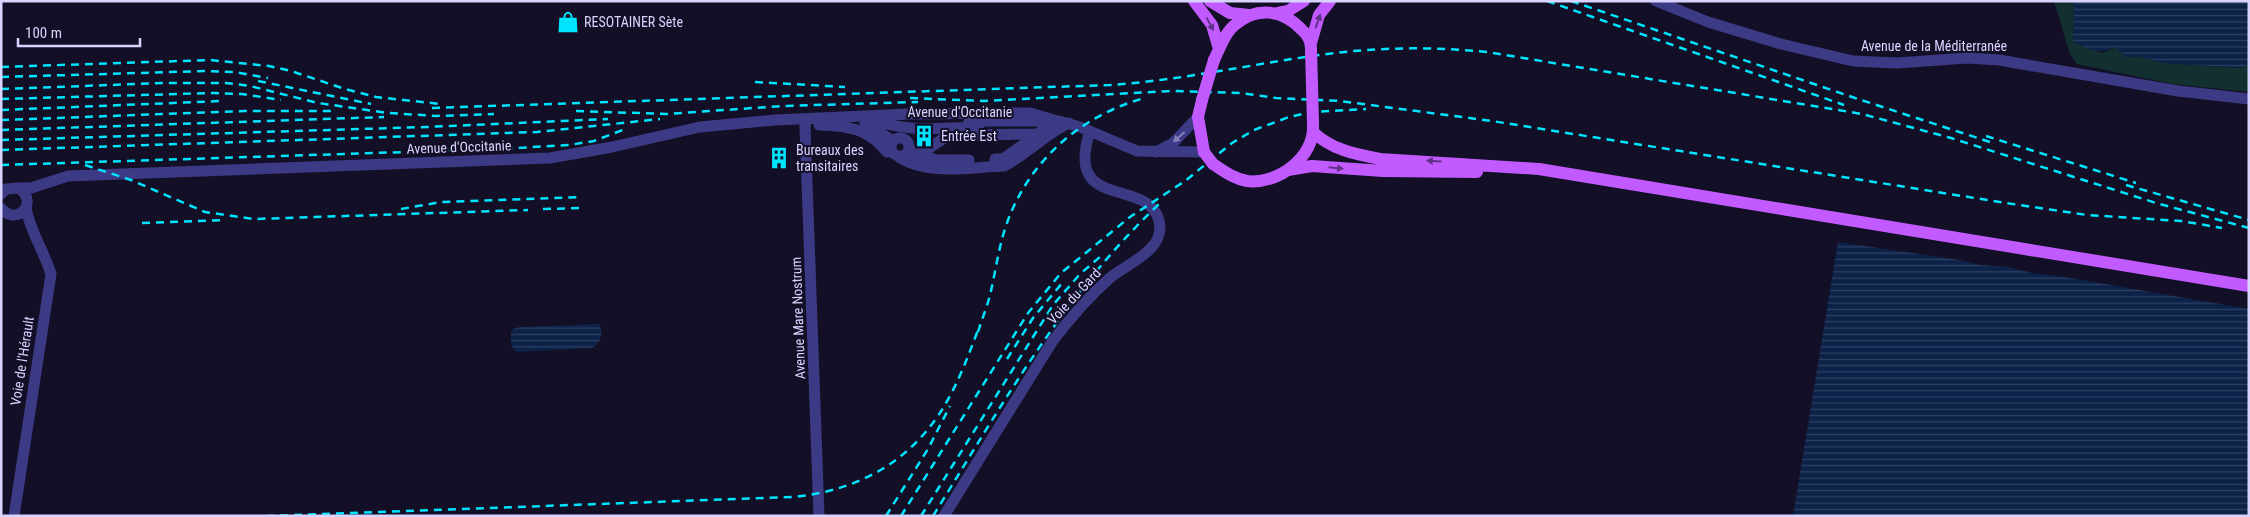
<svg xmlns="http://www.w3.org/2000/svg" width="2250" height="517" font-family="'Roboto Condensed',sans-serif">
<defs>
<pattern id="water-rules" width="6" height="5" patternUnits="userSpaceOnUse" patternTransform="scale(1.25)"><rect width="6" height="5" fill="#0c2248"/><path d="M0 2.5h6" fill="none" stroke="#2f4163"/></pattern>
</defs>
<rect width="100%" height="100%" fill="#130f26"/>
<path fill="#12302f" d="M2054 1H2074L2073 42 2102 53 2116 47 2125 57H2141L2164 63 2242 68 2249 64V92L2172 84 2077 64 2070 54Z"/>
<path fill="url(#water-rules)" d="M2074 1H2249V64L2242 68 2164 63 2141 57H2125L2116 47C2096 55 2092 50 2073 42Z
M1838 242 1960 260 1980 265 2008 267 2032 273 2059 276 2249 309V516H1793Z
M599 324C604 334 601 342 592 348L516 352 511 345V332L513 329 520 327Z"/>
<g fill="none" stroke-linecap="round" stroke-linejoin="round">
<path stroke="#3d3a85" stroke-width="11" d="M1656 1 1708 22 1781 44 1853 61 1897 63 1967 58 1999 60 2178 91 2249 99
M806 119 805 127 819 516
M871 119C906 133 942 128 979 127
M969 121H1059L1080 127 1137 151 1204 152
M865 123 893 141
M819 125C849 126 867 128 887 152
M891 147a9 9 0 1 1 18 0a9 9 0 1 1-18 0Z
M909 150 936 160H969
M1156 152 1173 143 1198 117
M921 153 949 135 1037 134 1047 127
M899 157C929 176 970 167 1004 166 1028 154 1045 134 1069 123
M995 159H1003L1034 137
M19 188H31L68 176 550 158 612 147 700 127 775 120 909 114 1030 113 1054 120
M1 194 6 189 19 188C26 193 29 199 26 208 19 217 9 218 1 208
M14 516 51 274C44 251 30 231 26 208
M944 516 1052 342C1070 318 1088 297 1111 277 1124 267 1140 260 1151 248 1156 243 1160 235 1160 228 1157 172 1062 217 1090 131"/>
<path stroke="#c25bff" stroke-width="12" d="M1194 1 1212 25 1219 49
M1210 1 1230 13 1249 15
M1278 13 1288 11 1304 1
M1311 43 1319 15 1330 1
M1214 60C1220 48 1225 32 1236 24 1257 6 1283 10 1301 29 1307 34 1311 41 1311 49
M1202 100 1198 117 1204 152
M1313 132C1332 150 1355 154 1380 159L1539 169 2249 286
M1213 164C1224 171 1234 179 1247 181 1278 185 1315 157 1313 125
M1288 170 1312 166 1383 171 1477 172"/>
<path stroke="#00e5ff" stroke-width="2.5" stroke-dasharray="8 6" stroke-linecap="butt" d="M1547 1 1844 105
M1571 1 1855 98 1993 143
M1 67 210 60 269 66 291 71 345 89 376 97 441 104
M1 77 206 71 234 72 268 78
M258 81 371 104
M755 82 845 87
M1 89 164 83H226L250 86 318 103 388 113 436 116 494 114
M910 98 984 101 1172 91 1241 93 1276 98 1340 101 1492 121 2006 203 2087 215 2181 221 2222 228
M1 99 213 93 242 94 281 100
M432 108 1110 85C1186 80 1260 62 1335 53 1386 47 1436 47 1487 52L1862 114 1951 138 2156 203 2249 228
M1 110 221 101
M576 111 667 114 782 106 918 102
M1 120 246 111H334
M1 130 384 117
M1986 136 2136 183
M1 140 426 127 608 119
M1 150 537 132 660 119
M1 165 499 149 569 145 594 141 628 128
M85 165 131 180 205 212 254 219 528 210
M2126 185 2249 220
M401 209 441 202 582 197
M543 209 583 208
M142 223 224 220
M978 332C982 319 987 307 990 295 995 274 998 252 1004 232 1024 166 1076 118 1141 99
M1007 359 1033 318 1063 282
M266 516 793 497C864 490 919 457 952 392 963 371 971 348 980 325
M886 516 928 449 950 406
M901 516 1028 313 1061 273 1130 217 1185 181 1232 143 1254 130 1289 117 1311 112 1366 109
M921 516 1053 305 1080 274 1101 256
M933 516C1002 405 1063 295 1159 204"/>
<path stroke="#c25bff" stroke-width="12" d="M1311 49 1313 123
M1202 100 1214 60
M1204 152 1213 164"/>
</g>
<defs><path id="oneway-solid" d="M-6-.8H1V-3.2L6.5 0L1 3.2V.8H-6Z" transform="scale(1.25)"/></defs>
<g fill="#623188">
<use href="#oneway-solid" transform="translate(1318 21) rotate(-71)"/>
<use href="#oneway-solid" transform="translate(1210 24) rotate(62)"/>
<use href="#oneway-solid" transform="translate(1434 161) rotate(-176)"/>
<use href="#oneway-solid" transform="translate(1336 168) rotate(6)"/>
</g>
<use fill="#837fbc" href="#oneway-solid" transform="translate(1179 137) rotate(139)"/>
<defs>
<g id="shop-bare" transform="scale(1.725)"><path d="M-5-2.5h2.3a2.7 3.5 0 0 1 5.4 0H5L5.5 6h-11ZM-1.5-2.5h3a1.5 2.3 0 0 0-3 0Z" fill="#00e5ff" stroke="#130f26" stroke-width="2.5" paint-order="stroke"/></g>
<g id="building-bare" transform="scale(1.725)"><path d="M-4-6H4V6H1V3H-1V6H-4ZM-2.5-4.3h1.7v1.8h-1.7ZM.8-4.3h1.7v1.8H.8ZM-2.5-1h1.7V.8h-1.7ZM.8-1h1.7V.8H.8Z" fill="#00e5ff" stroke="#130f26" stroke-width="2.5" paint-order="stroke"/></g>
</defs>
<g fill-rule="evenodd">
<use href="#shop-bare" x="568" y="22"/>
<use href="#building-bare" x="924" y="136"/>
<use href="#building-bare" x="779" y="158"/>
</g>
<g text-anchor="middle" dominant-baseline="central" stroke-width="4" stroke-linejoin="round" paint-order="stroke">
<g font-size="14" fill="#d9d4ff" stroke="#130f26" text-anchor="start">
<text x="584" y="22">RESOTAINER Sète</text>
<text x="941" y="136">Entrée Est</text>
<text x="796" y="150">Bureaux des<tspan x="796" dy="16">transitaires</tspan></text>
</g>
<g font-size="14" fill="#d9d4ff" stroke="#130f26">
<text x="1934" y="46">Avenue de la Méditerranée</text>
<text x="960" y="112">Avenue d'Occitanie</text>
<text transform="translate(459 147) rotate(-2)">Avenue d'Occitanie</text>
<text transform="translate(1074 296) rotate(-47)">Voie du Gard</text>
<text transform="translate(798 318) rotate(-92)">Avenue Mare Nostrum</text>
<text transform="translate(22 361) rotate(-81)">Voie de l'Hérault</text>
</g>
</g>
<rect width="2250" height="517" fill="none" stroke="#d9d4ff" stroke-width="5"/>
<path d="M18 38v8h122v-8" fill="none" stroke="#d9d4ff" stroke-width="2.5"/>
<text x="25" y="38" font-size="15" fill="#d9d4ff" stroke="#130f26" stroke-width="4" paint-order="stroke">100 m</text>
</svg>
